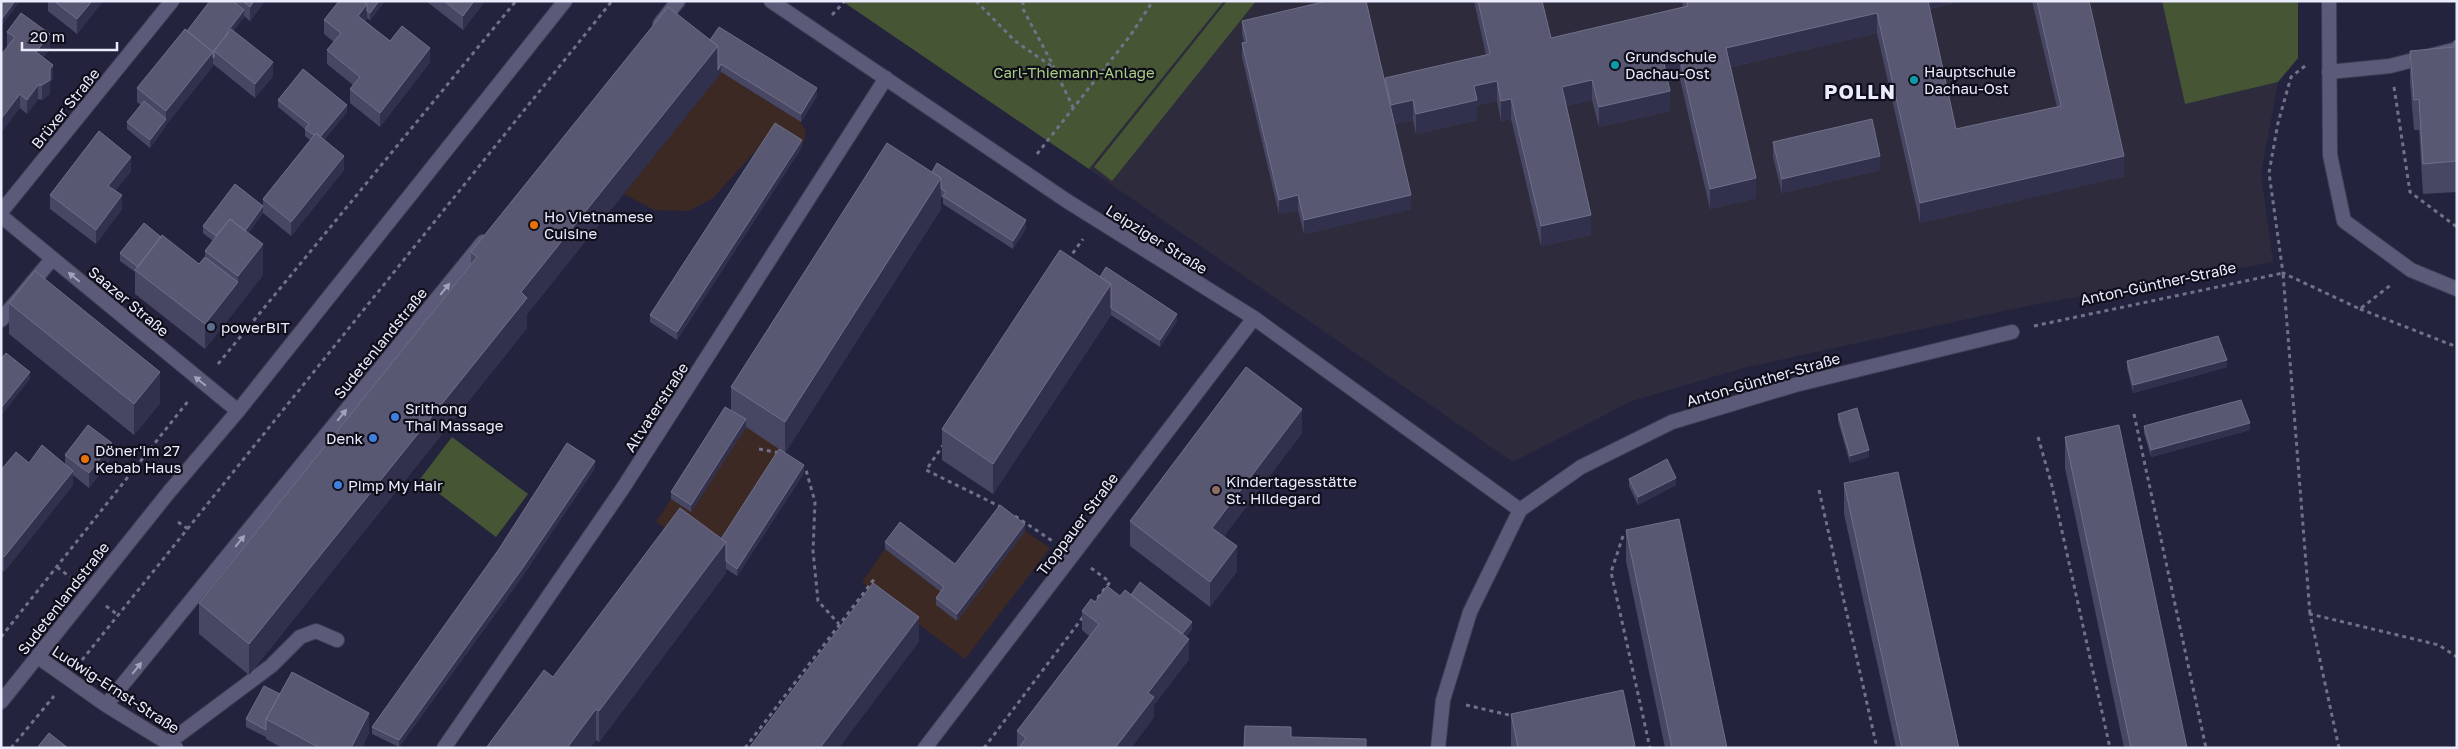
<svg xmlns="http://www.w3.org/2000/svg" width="2458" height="749" font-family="'Golos Text',sans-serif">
<rect width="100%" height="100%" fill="#24233e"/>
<path fill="#3c2923" d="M721 72 801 122 806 132 802 147 775 130 713 198 689 211 654 210 624 194Z
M746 427 781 449 779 457 720 549 680 538 656 522 671 499 691 512Z
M1025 531 1050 548 965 659 862 582 885 549 944 594Z"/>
<path fill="#2e2c3c" d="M1224 1H2162L2185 104 2278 82 2261 174 2273 262 2027 306 1743 368 1632 401 1513 462 1089 169Z"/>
<path fill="#465634" d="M842 1H1224L1089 169Z
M1227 1H1256L1112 181 1094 167Z
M2162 1H2298V58L2278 82 2185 104Z
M452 437 528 494 496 537 420 479Z"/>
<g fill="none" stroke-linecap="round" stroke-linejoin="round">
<g stroke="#3e3d54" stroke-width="16">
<path id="service" d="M2329 72 2390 66 2457 49
M168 743 271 666 300 637 316 631 337 640"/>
</g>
<g stroke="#3e3d54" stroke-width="16">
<path id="minor" d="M771 1 1067 201 1254 318 1520 510
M2329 1 2330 155 2344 221 2411 270 2457 289
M660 24 678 1
M1 212 172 1
M1 216 238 411
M1 320 52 259
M38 657 106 705 176 748
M106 705 483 242
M444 748 623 488 886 78
M925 748 1254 318
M1438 748 1443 700 1470 612 1520 510 1581 467 1672 422 1795 385 2012 332"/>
</g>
<g stroke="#3e3d54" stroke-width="16">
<path id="tertiary" d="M1 702 169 492 238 411 565 1"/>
</g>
<path stroke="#717189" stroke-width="3" stroke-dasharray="4 4" stroke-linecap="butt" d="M976 1 1015 41 1054 68 1073 107
M1023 1V9L1054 67
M832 15 845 1
M2305 66 2291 77 2278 123 2269 173 2283 273 2360 309 2392 284
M2394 87 2410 192 2457 227
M1037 154 1130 36 1153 1
M1068 260 1083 239
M2360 309 2457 347
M2034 326 2283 273 2310 614
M218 364 516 1
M2134 414 2206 748
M2038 437 2052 486 2110 748
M944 444 926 470 1001 507
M759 449 780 453
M800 466 806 470 815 502 813 551 818 601 839 624
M1819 490 1877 748
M1015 516 1054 542
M178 522 188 529
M1623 536 1611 572 1650 748
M57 567 70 577
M1091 568 1110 582 1093 604
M106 606 118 615
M1 637 189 400
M82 660 612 1
M1466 705 1513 716
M11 748 54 696
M745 748 875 578
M984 748 1083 617
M2339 748 2310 614 2439 645 2457 657"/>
<use href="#service" stroke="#5b5b79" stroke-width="14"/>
<use href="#minor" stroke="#5b5b79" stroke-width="14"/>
<use href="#tertiary" stroke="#5b5b79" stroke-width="14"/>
</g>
<path fill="#474663" d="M48 1H103L77 34 48 11Z
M210 1H265L250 21 244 16V17L233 31 273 76 255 98 213 64V66L166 125V126L150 148 127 129V122L141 105 137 102V88L187 31Z
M385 1 370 20 367 18 365 21 390 41 430 62 380 127 350 103V89L353 85 327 64V50L334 42 324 34V20Z
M426 1H485L463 30Z
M1474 1H1542L1551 38 1683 7 1682 1H1961L1930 9 1956 129 2057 107 2032 1H2089L2124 176 1920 223 1877 33 1731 67 1756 198 1710 209 1680 79 1668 82 1670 111 1599 127 1592 100 1566 106 1591 235 1541 246 1511 119 1501 121 1497 101 1477 105V120L1416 134 1413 120 1394 124 1411 209 1304 234 1298 210 1279 214 1242 57V43L1244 42 1242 35V21L1385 84V78L1486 55Z
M7 32 50 49 43 57 53 79 50 83V94L42 100 38 99 27 114 20 108 8 46H7Z
M710 40 817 96 801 122 721 72 527 314V328L249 675 199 634V603L471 264V252Z
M2454 41H2457V192L2423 194 2419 130H2414L2410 82V51L2454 48Z
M278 100 347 112 324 140 344 170 291 236 263 213V199L310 140 305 136V129L278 107Z
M1773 142 1880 170 1782 193 1773 157Z
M802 147 677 340 650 322V315Z
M131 171 115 191 122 209 96 244 50 209V195Z
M932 172 1026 228 1013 249 943 204V198L941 197V209L785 453 746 427 691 512 671 499V492L731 410V387Z
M263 213 248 233 263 275 205 349 135 294V272L120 261V253L199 264 205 257V251L213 241 203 233V226Z
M1100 277 1177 321 1160 347 1111 315 993 494 942 460V429Z
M9 303 160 403 134 435 9 334Z
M2127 361 2227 367 2133 393 2127 368Z
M1838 414 1869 457 1850 463 1838 421Z
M2144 426 2250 430 2151 457 2144 433Z
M1302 433 1224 536 1237 571 1210 607 1130 546V521Z
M2065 437 2187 748H2124L2065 468Z
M65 455 112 457 89 488 73 475V485L4 572 1 569V470L29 463 65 464Z
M595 468 524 574 399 747 372 734V727Z
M804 473 737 576 726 569V573L599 742 596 740 590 748H486L721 539Z
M1629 479 1676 485 1638 505 1629 486Z
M1844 483 1959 748H1896L1844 514Z
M1626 530 1727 748H1665L1626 561Z
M1025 531 957 621 936 605V598L941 592 885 549V542L955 564Z
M1131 595 1192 629 1186 637 1189 659 1154 705V717L1131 748H1017V731L1089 636 1082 630V611L1095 602Z
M280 694 369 733 362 748H282L266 739V737L246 727V719Z
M1511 714 1635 748H1511Z"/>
<path fill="#32314d" d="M15 1H20L1 27V20Z
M92 1H103L77 34V19Z
M254 1H265L250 21V7Z
M379 1H385L370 20V13Z
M474 1H485L463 30V16Z
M1925 1H1961L1925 10Z
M367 4V18L358 30V16Z
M244 10V17L227 39V32Z
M1877 13V33L1726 68V48Z
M50 34V49L36 66V52Z
M718 46 721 64V72L718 77 527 314V328L249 675V644L521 292Z
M430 48V62L380 127V113Z
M213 52V66L166 125V126L150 148V140L166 119V111Z
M1680 59V79L1664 83V63Z
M273 62V76L255 98V84Z
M53 65V79L50 83V94L42 100V85L50 69Z
M1592 80V100L1562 107V87Z
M1497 81V101L1477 105V120L1416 134V114L1474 86Z
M38 85V99L27 114V100Z
M817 88V96L801 122V114Z
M1670 91V111L1599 127V107Z
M20 94V108L1 133V119Z
M1511 99V119L1501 121V101Z
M1413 100V120L1391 125V105Z
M347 105V112L319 146V139Z
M802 140V147L677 340V332Z
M344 156V170L291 236V222Z
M1880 156V170L1782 193V179Z
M2124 156V176L1920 223V203Z
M131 157V171L108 200V186Z
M941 178V209L785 453V422Z
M1756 178V198L1710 209V189Z
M122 195V209L96 244V230Z
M1298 195V210L1279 214V200Z
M1411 195V209L1304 234V220Z
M263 206V213L234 253V245Z
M1591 215V235L1541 246V226Z
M1026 220V228L1013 249V241Z
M263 244V275L205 349V324L238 282V276Z
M1111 284V315L993 494V464Z
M1177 314V321L1160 347V340Z
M2227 360V367L2133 393V385Z
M30 372V379L1 416V408Z
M160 372V403L134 435V404Z
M1302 409V433L1212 552V528Z
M746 419V427L691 512V505Z
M2250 423V430L2151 457V450Z
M112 443V457L89 488V473Z
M1869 450V457L1850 463V456Z
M595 461V468L524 574 399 747V740Z
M804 465V473L737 576V569Z
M73 471V485L4 572V557Z
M1676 478V485L1638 505V497Z
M1025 524V531L957 621V614Z
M726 542V573L599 742V711Z
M1237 546V571L1210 607V582Z
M919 617V642L839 748H820Z
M1192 622V629L1176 650V642Z
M1189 639V659L1154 705V717L1131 748H1115L1148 693Z
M596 709V740L590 748H567Z
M369 713V733L362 748H351Z"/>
<path fill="#595873" stroke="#706f89" d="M1 1H15L1 20Z
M54 1H92L77 19Z
M210 1H233L244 10 227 32 228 33 214 51V58L213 57V52L187 31Z
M243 1H254L250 7Z
M339 1H363L367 4 358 16 390 41 402 26 430 48 380 113 350 89 360 77 327 50 341 33 324 20Z
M363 1H379L370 13 367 11V4Z
M444 1H474L463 16Z
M1327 1H1366L1411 195 1304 220 1298 195 1279 200 1242 43 1247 42 1242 21Z
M1478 1H1542L1551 38 1688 6 1687 1H1928L1956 129 2061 106 2037 1H2089L2124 156 1920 203 1877 13 1726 48 1756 178 1710 189 1680 59 1664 63 1670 91 1599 107 1592 80 1562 87 1591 215 1541 226 1511 99 1501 101 1497 81 1474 86 1477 100 1416 114 1413 100 1391 105 1385 78 1490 54Z
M668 7 718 46 521 292 527 298 249 644 199 603 477 257 471 252Z
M21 13 50 34 36 52 53 65 50 69V80L42 85H38L27 100 20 94 1 119V55L15 37 7 32Z
M719 27 817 88 801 114 721 64 718 70V46L710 40Z
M185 29 213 52 166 111 137 88Z
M231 29 273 62 255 84 214 51Z
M2454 41H2457V161L2423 164 2419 99 2414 100 2410 51 2454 47Z
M303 69 347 105 320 137 316 133 314 135 305 129 309 124 278 100Z
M144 101 166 119 150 140 127 122Z
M1872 119 1880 156 1782 179 1773 142Z
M775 123 802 140 677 332 650 315Z
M99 131 131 157 108 186 122 195 96 230 50 195Z
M316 133 344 156 291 222 263 199Z
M887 143 941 178 785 422 731 387Z
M937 163 1026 220 1013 241 943 196 946 192 941 189V178L932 172Z
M235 184 263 206 245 231 230 219 216 236 203 226Z
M230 219 263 244 238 276 205 251Z
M144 223 161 237 138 267 120 253Z
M162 235 199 264 205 257 238 282 205 324 135 270Z
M1060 250 1111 284 993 464 942 429Z
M1106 267 1177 314 1160 340 1111 308V284L1100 277Z
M35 271 160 372 134 404 9 303Z
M2218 336 2227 360 2133 385 2127 361Z
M6 353 30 372 1 408V359Z
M1246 367 1302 409 1212 528 1237 546 1210 582 1130 521Z
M2241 400 2250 423 2151 450 2144 426Z
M725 407 746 419 691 505 671 492Z
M1857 408 1869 450 1850 456 1838 414Z
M88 425 112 443 89 473 65 455Z
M2119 425 2187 748H2131L2065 437Z
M567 443 595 461 524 566 399 740 372 727 499 549Z
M42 445 73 471 4 557 1 555V470L16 452 29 463Z
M779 449 804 465 737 569 726 561V542L721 539Z
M1667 459 1676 478 1638 497 1629 479Z
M1898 472 1959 748H1902L1844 483Z
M1000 505 1025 524 957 614 936 598 944 587 885 542 900 522 955 564Z
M680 508 726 542 599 711 596 709 567 748H486L544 670 553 677Z
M1679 519 1727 748H1672L1626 530Z
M1140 582 1192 622 1182 634 1131 595Z
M873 583 919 617 820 748H749Z
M1107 586 1120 596 1125 590 1189 639 1148 693 1154 697 1115 748H1019L1026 738 1017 731 1099 624 1082 611 1091 599 1095 602Z
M292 672 369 713 351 748H320L266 719Z
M264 686 280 694 266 719V730L246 719Z
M1623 690 1635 746 1627 748H1518L1511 714Z
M1245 726 1291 727V737L1366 739V748H1244Z
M49 733 68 748H37Z"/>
<defs><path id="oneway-solid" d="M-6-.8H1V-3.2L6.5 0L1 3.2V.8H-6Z" transform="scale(1.25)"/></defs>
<g fill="#a2a3bb">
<use href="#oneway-solid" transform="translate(74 277) rotate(-140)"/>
<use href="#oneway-solid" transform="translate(445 289) rotate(-51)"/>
<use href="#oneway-solid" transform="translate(200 381) rotate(-141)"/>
<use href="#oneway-solid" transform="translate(342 415) rotate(-51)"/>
<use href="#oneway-solid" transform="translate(240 541) rotate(-51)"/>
<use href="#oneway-solid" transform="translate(137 668) rotate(-51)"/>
</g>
<g fill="#0f9aa8" stroke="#0f0e1a" stroke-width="2">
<circle cx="1615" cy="65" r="5"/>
<circle cx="1914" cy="80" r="5"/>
</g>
<g fill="#e8710a" stroke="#0f0e1a" stroke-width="2">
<circle cx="534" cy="225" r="5"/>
<circle cx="85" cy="459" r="5"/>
</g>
<circle fill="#5c6f8a" stroke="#0f0e1a" stroke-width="2" cx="211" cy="327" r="5"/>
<g fill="#3f7fe0" stroke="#0f0e1a" stroke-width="2">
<circle cx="395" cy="417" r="5"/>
<circle cx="373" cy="438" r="5"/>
<circle cx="338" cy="485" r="5"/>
</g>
<circle fill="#8d6e63" stroke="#0f0e1a" stroke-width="2" cx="1216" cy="490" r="5"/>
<g text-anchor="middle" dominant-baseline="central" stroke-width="4.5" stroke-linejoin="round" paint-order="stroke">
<g font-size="15" fill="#eaebfd" stroke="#0f0e1a" text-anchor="start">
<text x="1625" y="56">Grundschule<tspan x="1625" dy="17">Dachau-Ost</tspan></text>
<text x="1924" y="71">Hauptschule<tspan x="1924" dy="17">Dachau-Ost</tspan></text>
<text x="544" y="216">Ho Vietnamese<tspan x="544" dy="17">Cuisine</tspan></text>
<text x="221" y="327">powerBIT</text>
<text x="405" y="408">Srithong<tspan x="405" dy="17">Thai Massage</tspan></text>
<text x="363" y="438" text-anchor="end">Denk</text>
<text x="95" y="450">Döner'im 27<tspan x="95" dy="17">Kebab Haus</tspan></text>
<text x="1226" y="481">Kindertagesstätte<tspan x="1226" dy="17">St. Hildegard</tspan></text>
<text x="348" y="485">Pimp My Hair</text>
</g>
<g font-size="15" fill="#aacf83" stroke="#0f0e1a">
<text x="1074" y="72">Carl-Thiemann-Anlage</text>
</g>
<g font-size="15" fill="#eaebfd" stroke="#0f0e1a">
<text transform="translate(65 108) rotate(-51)">Brüxer Straße</text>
<text transform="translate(1157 239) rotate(32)">Leipziger Straße</text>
<text transform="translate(2158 283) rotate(-12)">Anton-Günther-Straße</text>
<text transform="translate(129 301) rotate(40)">Saazer Straße</text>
<text transform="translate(380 343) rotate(-51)">Sudetenlandstraße</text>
<text transform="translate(1763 379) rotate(-16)">Anton-Günther-Straße</text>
<text transform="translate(656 407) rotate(-57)">Altvaterstraße</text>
<text transform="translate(1077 524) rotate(-53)">Troppauer Straße</text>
<text transform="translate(63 598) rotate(-52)">Sudetenlandstraße</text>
<text transform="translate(116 689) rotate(33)">Ludwig-Ernst-Straße</text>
</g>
<g font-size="20" font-weight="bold" letter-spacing="1" fill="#eaebfd" stroke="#0f0e1a">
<text x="1860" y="91">POLLN</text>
</g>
</g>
<rect width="2458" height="749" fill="none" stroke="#eaebfd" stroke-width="5"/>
<path d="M22 42v8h95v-8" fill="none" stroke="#eaebfd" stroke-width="2.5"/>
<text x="30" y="42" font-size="15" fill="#eaebfd" stroke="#0f0e1a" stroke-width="4" paint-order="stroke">20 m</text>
</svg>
